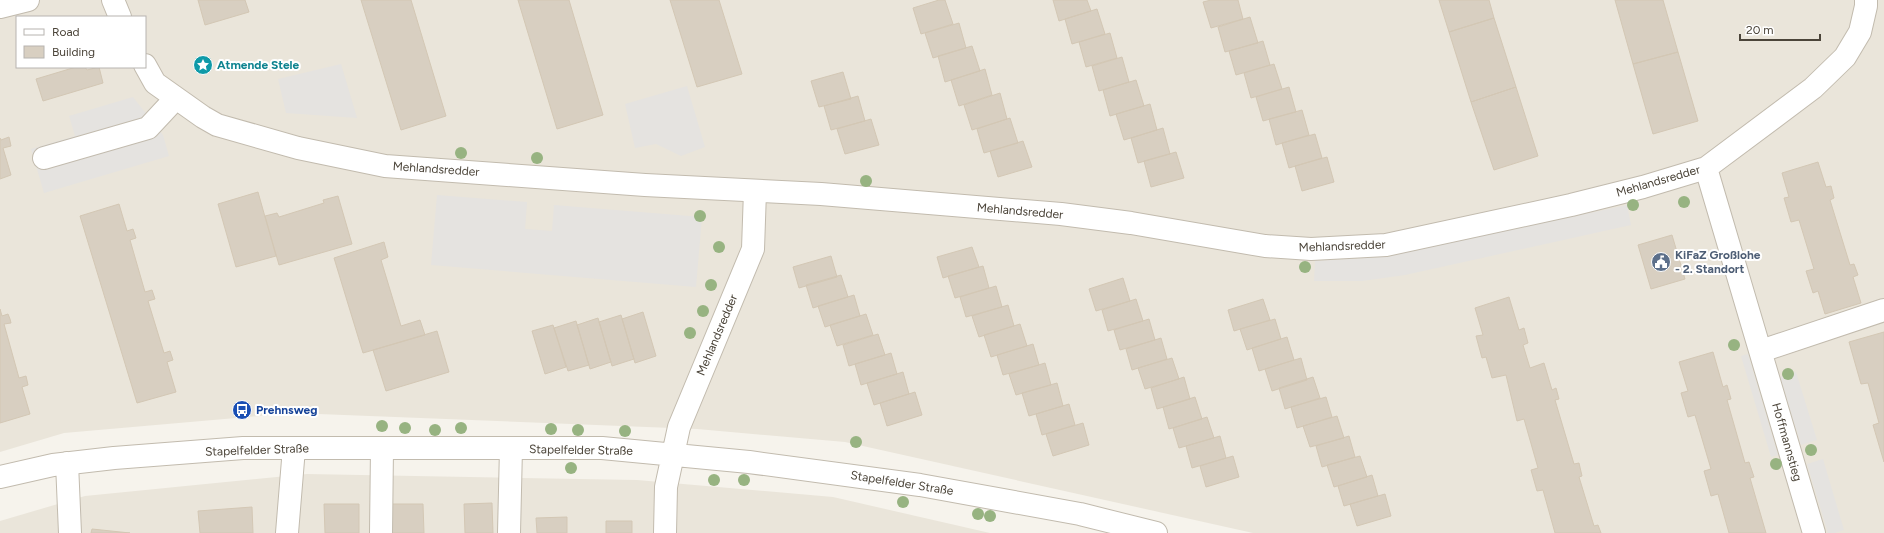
<svg xmlns="http://www.w3.org/2000/svg" width="1884" height="533" font-family="Figtree,sans-serif">
<rect width="100%" height="100%" fill="#f6f3ec"/>
<path fill="#eae5da" fill-rule="evenodd" d="M0 0H1884V533H1253L845 442 697 429 293 413 64 433 0 452ZM17 17H145V67H17Z
M307 474 637 480 833 497 990 533H0V521L85 496Z"/>
<path fill="#e5e3e0" d="M341 64 357 118 286 113 278 79Z
M687 86 705 147 681 156 656 144 635 148 625 104Z
M133 97 163 135 169 156 44 193 31 149 75 136 69 116Z
M437 195 527 202 525 229 552 231 554 205 702 217 696 287 431 265Z
M1627 205 1631 225 1405 275 1362 281H1314L1315 261 1383 257Z
M1748 354 1778 455 1771 457 1741 356Z
M1796 372 1817 440 1801 445 1780 377Z
M1823 459 1844 530 1835 533H1828L1807 464Z"/>
<path fill="#d8cfc1" stroke="#d3c7b4" d="M198 0H245L249 12 205 25Z
M361 0H411L446 116 401 130Z
M518 0H569L603 115 557 129Z
M670 0H719L742 74 697 87Z
M939 0H945L953 24 921 34 913 8Z
M1053 0H1087L1091 11 1059 21Z
M1211 0H1238L1243 19 1211 28 1203 2Z
M1439 0H1489L1494 18 1449 32Z
M1615 0H1663L1678 52 1633 64Z
M1097 9 1105 34 1072 44 1065 19Z
M1250 17 1258 43 1225 52 1218 27Z
M1494 18 1516 87 1471 102 1449 32Z
M959 23 966 48 933 58 925 33Z
M1110 33 1117 58 1086 67 1079 42Z
M1263 41 1270 65 1236 75 1229 51Z
M972 46 980 71 945 82 938 56Z
M1678 52 1698 121 1653 134 1633 64Z
M1122 57 1129 82 1099 91 1092 66Z
M1274 64 1282 89 1251 98 1244 73Z
M76 67H85L87 70 99 67 103 83 43 101 36 79Z
M985 69 992 95 959 106 951 80Z
M843 72 851 99 819 107 811 81Z
M1136 80 1144 106 1110 116 1103 90Z
M1289 87 1296 112 1263 121 1256 97Z
M1516 87 1538 156 1494 170 1471 102Z
M1000 93 1007 119 972 130 964 105Z
M858 96 865 121 831 130 824 106Z
M1150 104 1157 130 1124 140 1116 114Z
M1302 110 1309 135 1276 145 1269 119Z
M1010 118 1018 143 984 153 977 129Z
M871 119 879 145 845 154 837 129Z
M1163 128 1170 154 1138 163 1131 138Z
M1315 134 1322 158 1289 168 1282 143Z
M9 137 11 146 3 148 11 175 0 179V138L1 140Z
M1023 141 1032 167 998 177 990 151Z
M1176 152 1184 178 1151 187 1144 161Z
M1327 157 1334 182 1302 191 1295 166Z
M1818 162 1826 187 1831 186 1834 198 1830 200 1850 265 1854 264 1858 275 1853 277 1861 303 1825 314 1818 291 1813 293 1806 271 1814 269 1799 220 1791 222 1784 198 1789 197 1782 173Z
M258 192 276 256 236 267 218 204Z
M338 196 352 244 279 265 265 216 277 213 279 217 324 203 323 200Z
M119 204 127 231 133 229 136 238 130 240 145 292 152 290 155 299 148 301 164 353 170 351 173 360 167 362 176 392 137 403 80 216Z
M1672 235 1685 279 1651 289 1638 245Z
M384 242 388 257 381 260 401 326 420 320 425 335 363 353 334 258Z
M972 247 979 267 943 278 937 257Z
M831 256 837 277 799 288 793 267Z
M983 266 989 288 955 298 948 276Z
M841 275 848 297 813 308 806 285Z
M1123 278 1130 301 1096 311 1089 289Z
M996 286 1002 307 966 317 960 297Z
M854 295 860 316 825 327 818 306Z
M1509 297 1519 330 1524 328 1528 343 1523 345 1530 368 1544 363 1552 390 1556 388 1559 399 1555 400 1574 464 1579 463 1582 476 1579 477 1594 526 1598 525 1601 533H1555L1543 490 1537 491 1531 470 1538 468 1524 419 1517 421 1506 375 1492 378 1486 357 1482 358 1476 336 1483 335 1475 308Z
M1136 299 1143 321 1108 331 1102 310Z
M1263 299 1270 320 1234 331 1228 310Z
M1008 305 1014 326 979 337 972 316Z
M0 309 2 316 8 314 10 319 11 323 4 324 19 378 26 376 28 385 22 387 30 414 0 423Z
M643 312 656 356 635 363 622 319Z
M866 314 873 335 837 346 830 325Z
M621 315 634 359 612 366 599 322Z
M598 318 611 362 590 369 577 325Z
M1149 319 1155 340 1120 350 1114 330Z
M1275 319 1281 339 1247 350 1240 329Z
M576 321 589 365 568 371 554 328Z
M1020 324 1027 346 991 357 984 335Z
M553 325 566 367 545 374 532 331Z
M437 331 449 372 386 391 373 350Z
M1884 332V462L1873 425 1879 423 1868 383 1861 384 1849 342Z
M878 334 885 355 849 366 843 345Z
M1287 337 1294 360 1259 371 1252 348Z
M1161 338 1167 359 1132 370 1126 349Z
M1033 344 1039 365 1003 375 997 355Z
M1713 352 1723 387 1727 385 1731 399 1727 400 1745 463 1749 462 1754 477 1750 478 1766 533H1729L1718 494 1711 496 1704 471 1711 469 1695 415 1688 417 1681 393 1688 391 1679 362Z
M891 353 897 374 861 385 855 364Z
M1172 358 1179 379 1145 389 1138 368Z
M1301 358 1307 380 1272 391 1265 369Z
M1045 363 1051 385 1016 395 1009 374Z
M903 372 909 394 874 405 867 383Z
M1184 377 1190 399 1157 409 1151 388Z
M1313 377 1320 398 1285 409 1279 388Z
M1057 383 1063 406 1029 416 1022 393Z
M915 392 922 415 887 426 880 403Z
M1195 397 1202 419 1169 429 1163 407Z
M1326 397 1332 417 1297 428 1291 407Z
M1069 404 1075 425 1042 435 1036 414Z
M1337 416 1344 438 1310 447 1303 426Z
M1207 417 1214 438 1179 448 1173 428Z
M1083 423 1089 445 1053 456 1046 434Z
M1220 436 1226 458 1192 468 1186 446Z
M1349 436 1355 457 1322 467 1316 446Z
M1233 456 1239 477 1206 487 1200 466Z
M1360 456 1367 477 1334 487 1327 465Z
M1372 475 1378 496 1344 506 1338 486Z
M1385 494 1391 516 1357 526 1350 504Z
M492 503 493 533H465L464 504Z
M324 504H359V533H325Z
M391 504H423L424 533H392Z
M252 507 253 533H200L198 511Z
M567 517V533H537L536 518Z
M606 521H632V533H606Z
M92 529 130 533H91Z"/>
<g fill="none" stroke-linecap="round" stroke-linejoin="round">
<g stroke="#c2bbae" stroke-width="24">
<path id="minor" d="M113 0 120 17
M0 7 28 0
M145 65 155 83 203 117 217 125 298 148 385 166 645 185 821 194 1061 214 1131 223 1265 246 1311 249 1386 245 1571 205 1643 187 1706 168 1813 88 1845 57 1860 32 1866 6V0
M44 158 148 128 176 98
M1706 168 1814 533
M1761 351 1884 310
M67 463 70 533
M0 477 53 465 114 458 243 448H602L749 462 920 485 1080 514 1156 533
M287 533 294 448
M381 533 382 449
M509 533 511 448
M665 533 666 487 679 427 753 249 755 191"/>
</g>
<use href="#minor" stroke="#fff" stroke-width="22"/>
</g>
<g fill="#97b381">
<circle cx="461" cy="153" r="6"/>
<circle cx="537" cy="158" r="6"/>
<circle cx="866" cy="181" r="6"/>
<circle cx="1684" cy="202" r="6"/>
<circle cx="1633" cy="205" r="6"/>
<circle cx="700" cy="216" r="6"/>
<circle cx="719" cy="247" r="6"/>
<circle cx="1305" cy="267" r="6"/>
<circle cx="711" cy="285" r="6"/>
<circle cx="703" cy="311" r="6"/>
<circle cx="690" cy="333" r="6"/>
<circle cx="1734" cy="345" r="6"/>
<circle cx="1788" cy="374" r="6"/>
<circle cx="382" cy="426" r="6"/>
<circle cx="405" cy="428" r="6"/>
<circle cx="461" cy="428" r="6"/>
<circle cx="551" cy="429" r="6"/>
<circle cx="435" cy="430" r="6"/>
<circle cx="578" cy="430" r="6"/>
<circle cx="625" cy="431" r="6"/>
<circle cx="856" cy="442" r="6"/>
<circle cx="1811" cy="450" r="6"/>
<circle cx="1776" cy="464" r="6"/>
<circle cx="571" cy="468" r="6"/>
<circle cx="714" cy="480" r="6"/>
<circle cx="744" cy="480" r="6"/>
<circle cx="903" cy="502" r="6"/>
<circle cx="978" cy="514" r="6"/>
<circle cx="990" cy="516" r="6"/>
</g>
<defs>
<g id="sight-disc" transform="scale(1)"><circle r="9.5" fill="#0f9aa8" stroke="#fff"/><path d="M0-6L1.8-2.2L6-1.7L2.9 1.2L3.7 5.4L0 3.3L-3.7 5.4L-2.9 1.2L-6-1.7L-1.8-2.2Z" fill="#fff"/></g>
<g id="civic-disc" transform="scale(1)"><circle r="9.5" fill="#5c6f8a" stroke="#fff"/><path d="M-.6-6.5H3V-4.5H.6V-3L4-1V1h2V6H-6V1h2V-1L-.6-3ZM-1.2 2.5V6h2.4V2.5Z" fill="#fff"/></g>
<g id="bus-disc" transform="scale(1)"><circle r="9.5" fill="#1a4fb4" stroke="#fff"/><path d="M-5-6H5V4H4V6H2V4H-2V6H-4V4H-5ZM-3.5-4V0h7V-4ZM-3.5 1.2v1.5H-2V1.2ZM2 1.2v1.5H3.5V1.2Z" fill="#fff"/></g>
</defs>
<g fill-rule="evenodd">
<use href="#sight-disc" x="203" y="65"/>
<use href="#civic-disc" x="1661" y="262"/>
<use href="#bus-disc" x="242" y="410"/>
</g>
<g text-anchor="middle" dominant-baseline="central" stroke-width="4" stroke-linejoin="round" paint-order="stroke">
<g font-size="12" font-weight="bold" fill="#0d838f" stroke="#fff" text-anchor="start">
<text x="217" y="65">Atmende Stele</text>
</g>
<g font-size="12" fill="#4b4439" stroke="#fff">
<text transform="translate(436 169) rotate(4)">Mehlandsredder</text>
<text transform="translate(1658 181) rotate(-16)">Mehlandsredder</text>
<text transform="translate(1020 211) rotate(5)">Mehlandsredder</text>
<text transform="translate(1342 246) rotate(-2)">Mehlandsredder</text>
<text transform="translate(717 335) rotate(-67)">Mehlandsredder</text>
<text transform="translate(1787 442) rotate(74)">Hoffmannstieg</text>
<text transform="translate(257 450) rotate(-2)">Stapelfelder Straße</text>
<text transform="translate(581 450) rotate(1)">Stapelfelder Straße</text>
<text transform="translate(902 483) rotate(9)">Stapelfelder Straße</text>
</g>
<g font-size="12" font-weight="bold" fill="#4e5e75" stroke="#fff" text-anchor="start">
<text x="1675" y="255">KiFaZ Großlohe<tspan x="1675" dy="14">- 2. Standort</tspan></text>
</g>
<g font-size="12" font-weight="bold" fill="#164399" stroke="#fff" text-anchor="start">
<text x="256" y="410">Prehnsweg</text>
</g>
</g>
<rect x="16" y="16" width="130" height="52" fill="#ffffff" stroke="#b7b4b0"/>
<rect x="24" y="29" width="20" height="6" fill="#ffffff" stroke="#b7b4b0"/>
<text x="52" y="36" font-size="12" fill="#4b4439">Road</text>
<rect x="24" y="46" width="20" height="12" fill="#d8cfc1" stroke="#b7b4b0"/>
<text x="52" y="56" font-size="12" fill="#4b4439">Building</text>
<path d="M1740 34v6h80v-6" fill="none" stroke="#4b4439" stroke-width="2"/>
<text x="1746" y="34" font-size="12" fill="#4b4439" stroke="#ffffff" stroke-width="3" paint-order="stroke">20 m</text>
</svg>
